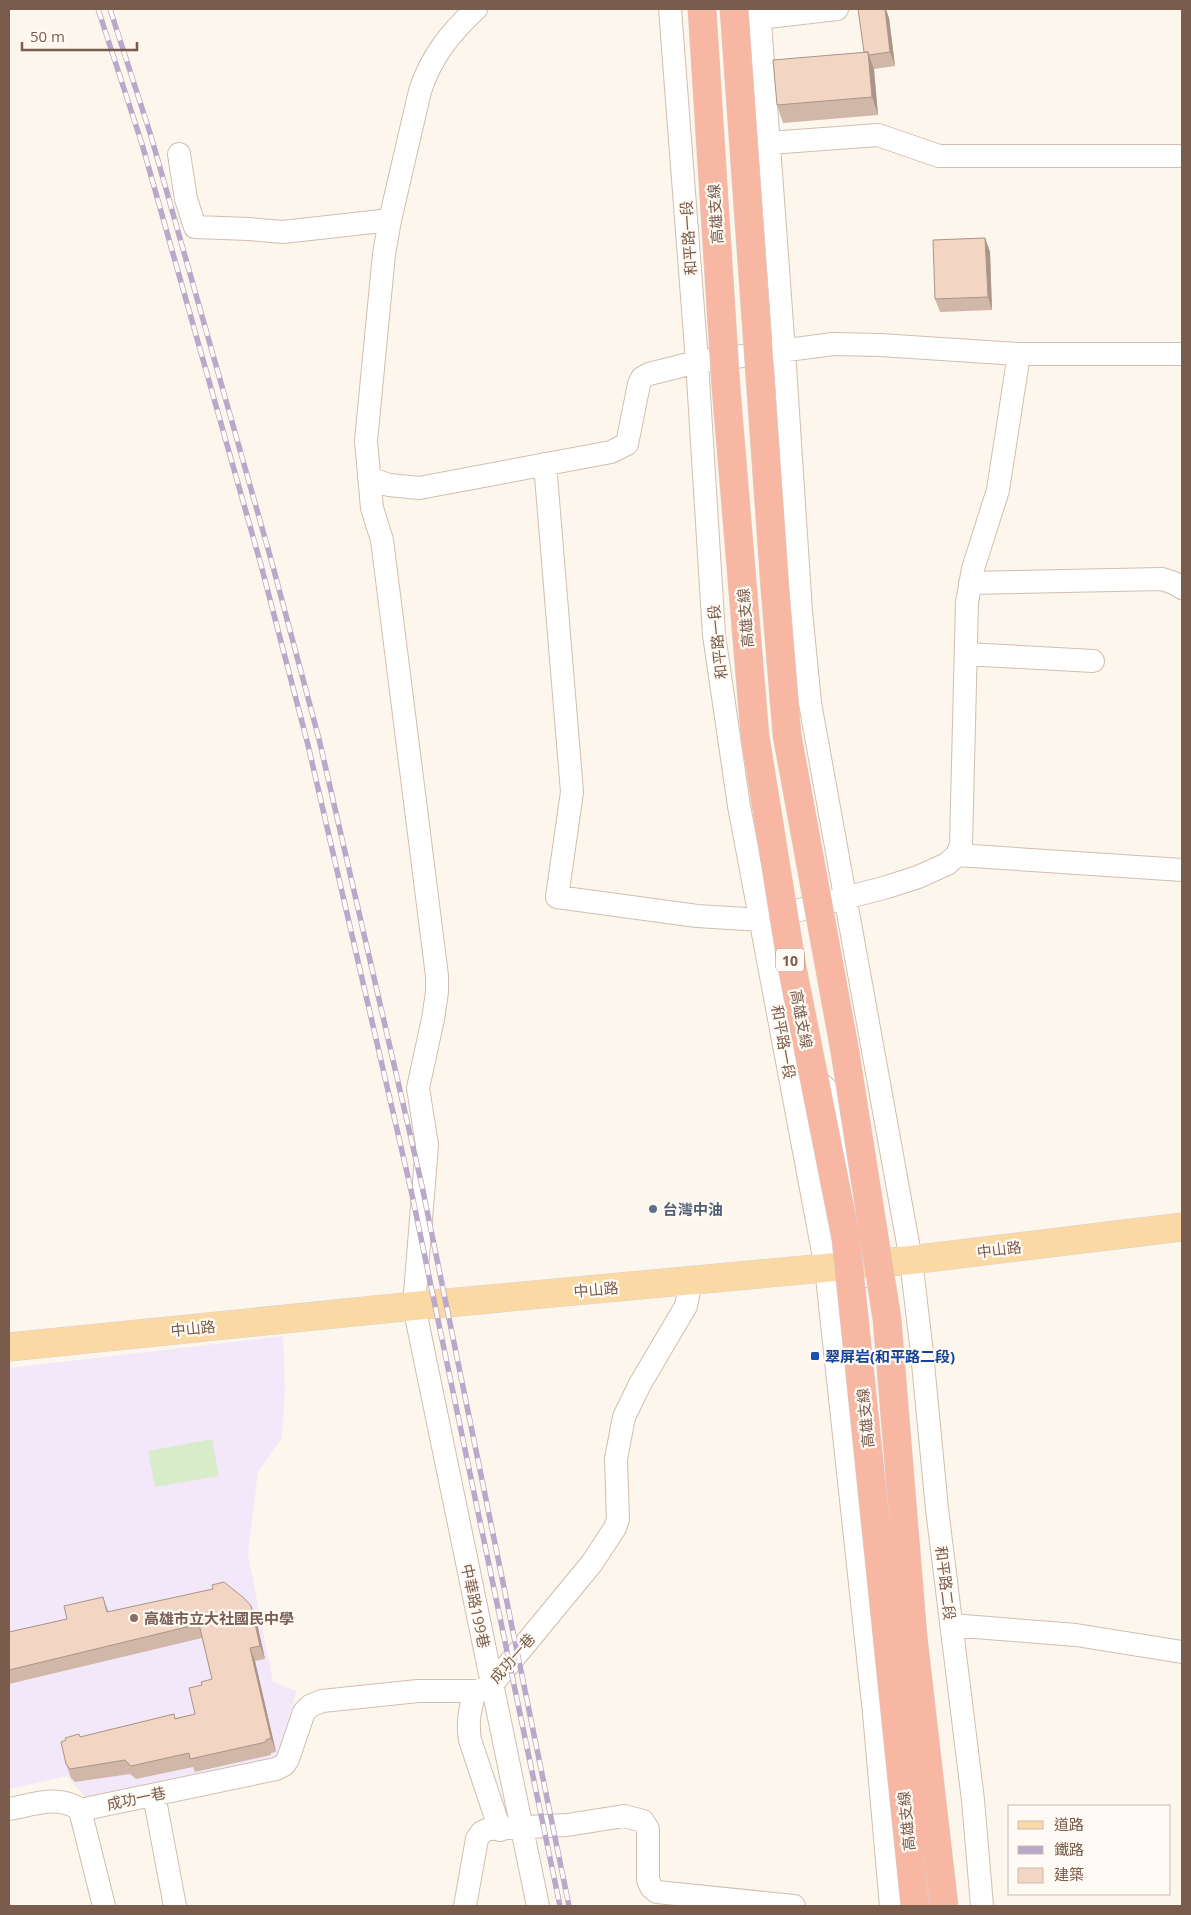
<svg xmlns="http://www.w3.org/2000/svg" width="1191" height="1915" font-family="'Open Sans','Noto Sans TC',sans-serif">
<rect width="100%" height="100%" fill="#fdf6ec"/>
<path fill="#f3e8fa" d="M283 1336 285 1389 282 1438 258 1472 248 1554 273 1682 296 1691 282 1756 88 1800 67 1776 9 1789V1368Z"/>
<path fill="#d8ecc9" d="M212 1439 219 1476 155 1487 148 1451Z"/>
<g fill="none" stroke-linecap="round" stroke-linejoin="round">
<g stroke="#d1beb0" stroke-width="24">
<path id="minor" d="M476 9C450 33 431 57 420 91L390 220 384 254 366 441 372 508 382 540 437 976V992L433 1019 418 1088 427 1145 414 1306 538 1906
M670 9 697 362 714 635 739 806 826 1268 874 1713 891 1906
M759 9 784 351 801 611 810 703 911 1260 922 1353 937 1509 973 1800 982 1906
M759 18 837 9
M769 143 878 135 939 156H1180
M179 154 186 199 195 227 249 229 283 232 390 220
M545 464 572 792 557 897 697 916 762 920 887 887 918 877 947 864 957 855 961 845 967 602 973 569 998 490 1019 354
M369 478 389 485 419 488 611 452 627 444 639 384 642 378 649 374 697 362 833 344 880 345 1019 354H1182
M970 583 1162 579 1174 583 1182 588
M966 654 1093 661
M957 855 1182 870
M808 1072 834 1096 867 1276
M951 1625 1076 1635 1182 1652
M475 1691C470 1709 467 1722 470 1740L500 1830
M154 1795 175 1906
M9 1809C32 1805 60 1794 80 1810L104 1906
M80 1810 276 1769 284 1765 288 1759 304 1712 310 1706 322 1701 418 1691H475L485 1689 494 1682 592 1563 615 1528 618 1519 616 1459 624 1417 640 1384 686 1306 691 1280
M465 1906 477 1839 482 1832 489 1829 567 1825 624 1816 643 1821 648 1829V1880L651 1887 657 1892 794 1906"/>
</g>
<g stroke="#dad1cd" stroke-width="29">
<path id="major" d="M9 1347 414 1306 911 1260 1182 1227"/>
</g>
<use href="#minor" stroke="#fff" stroke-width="22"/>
<use href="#major" stroke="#fbd9a5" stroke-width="28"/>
<g stroke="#b9a8c9" stroke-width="5.5">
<path id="rail" d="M98 9 142 144 261 565 308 745 411 1190 560 1906
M110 9 151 136 272 563 319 739 422 1186 569 1906"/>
</g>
<use href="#rail" stroke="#fffaf3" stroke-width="4" stroke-dasharray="11" stroke-linecap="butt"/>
<g stroke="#dad1cd" stroke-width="29" stroke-linecap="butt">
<path id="highway-bridge" d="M702 9 726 388 755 736 792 967 846 1239 915 1906
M734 9 775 589 787 735 845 1052 887 1319 913 1637 944 1906"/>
</g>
<use href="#highway-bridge" stroke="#f7b7a3" stroke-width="28"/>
</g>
<path fill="#d1b7a8" d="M889 18 895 66 874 69 878 115 783 123 777 105 864 52Z
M985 238 990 252 992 310 940 312 935 299Z
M251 1606 256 1619 265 1659 255 1661 276 1752 271 1753V1755L195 1772 193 1767 136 1779 130 1774 75 1782 71 1778 66 1764 80 1737 174 1714 175 1718 195 1714 202 1685 212 1679 202 1638 9 1684V1632L67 1619 108 1612Z"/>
<path fill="#aa9588" d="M885 9H886L889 18 895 66 890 52Z
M868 52 874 70 878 115 872 97Z
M985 238 990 252 992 310 988 297Z
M103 1597 108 1611 111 1626 107 1612Z
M251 1606 256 1619 265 1659 260 1646Z
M250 1648 255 1661 276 1752 271 1738Z"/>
<path fill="#f3d5c3" stroke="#aa9588" d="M858 9H885L890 52 869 55 868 52H864Z
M868 52 872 97 777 105 773 60Z
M985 238 988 297 935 299 933 240Z
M224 1582 244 1598 251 1606 260 1646 250 1648 271 1738 266 1740V1742L190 1759 189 1753 131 1766 125 1760 70 1769 66 1764 61 1742 66 1740 65 1738 79 1734 80 1737 174 1714 175 1719 195 1714 189 1688 202 1685 201 1682 212 1679 199 1624 9 1670V1632L67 1619 64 1606 103 1597 107 1612 213 1589 212 1585Z"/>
<circle fill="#5c6f8a" stroke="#fffaf3" stroke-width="2" cx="653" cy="1209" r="5"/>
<rect fill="#1a4fb4" stroke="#fffaf3" stroke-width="2" x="810" y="1351" width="10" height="10" rx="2.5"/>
<circle fill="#8d6e63" stroke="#fffaf3" stroke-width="2" cx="134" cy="1618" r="5"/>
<g text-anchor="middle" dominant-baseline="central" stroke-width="4.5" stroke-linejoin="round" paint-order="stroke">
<rect fill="#fffaf3" stroke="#a28b7f" stroke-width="1" x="776" y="948.5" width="28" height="23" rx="4"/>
<g font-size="14" font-weight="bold" fill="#7a5c4d">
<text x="790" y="960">10</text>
</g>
<g font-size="15" fill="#7a5c4d" stroke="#fffaf3">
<text transform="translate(715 214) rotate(-94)">高雄支線</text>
<text transform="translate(688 238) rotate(-94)">和平路一段</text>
<text transform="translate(745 618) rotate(-95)">高雄支線</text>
<text transform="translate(717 642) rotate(-96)">和平路一段</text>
<text transform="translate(802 1019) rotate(79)">高雄支線</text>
<text transform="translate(784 1042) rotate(80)">和平路一段</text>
<text transform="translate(999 1249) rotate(-7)">中山路</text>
<text transform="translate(596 1289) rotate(-5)">中山路</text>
<text transform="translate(193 1328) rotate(-6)">中山路</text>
<text transform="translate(865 1418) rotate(-96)">高雄支線</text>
<text transform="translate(946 1583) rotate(83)">和平路二段</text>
<text transform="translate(476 1606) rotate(78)">中華路199巷</text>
<text transform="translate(512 1658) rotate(-49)">成功一巷</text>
<text transform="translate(136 1798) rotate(-12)">成功一巷</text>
<text transform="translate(906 1821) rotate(-96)">高雄支線</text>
</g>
<g font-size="15" font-weight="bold" fill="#4e5e75" stroke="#fffaf3" text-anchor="start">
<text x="663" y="1209">台灣中油</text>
</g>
<g font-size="15" font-weight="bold" fill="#164399" stroke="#fffaf3" text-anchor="start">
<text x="825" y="1356">翠屏岩(和平路二段)</text>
</g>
<g font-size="15" font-weight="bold" fill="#785e54" stroke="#fffaf3" text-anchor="start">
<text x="144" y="1618">高雄市立大社國民中學</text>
</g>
</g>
<rect width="1191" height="1915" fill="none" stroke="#7a5c4d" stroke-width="20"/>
<rect x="1008" y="1805" width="162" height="90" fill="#fffaf3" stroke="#cabbb1"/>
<rect x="1018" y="1821" width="25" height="8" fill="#fbd9a5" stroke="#cabbb1"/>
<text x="1054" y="1830" font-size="15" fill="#7a5c4d">道路</text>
<rect x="1018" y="1846" width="25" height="8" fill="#b9a8c9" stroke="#cabbb1"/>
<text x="1054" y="1855" font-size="15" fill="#7a5c4d">鐵路</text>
<rect x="1018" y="1868" width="25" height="15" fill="#f3d5c3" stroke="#cabbb1"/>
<text x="1054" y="1880" font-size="15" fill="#7a5c4d">建築</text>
<path d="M22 42v8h115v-8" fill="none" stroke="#7a5c4d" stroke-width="2.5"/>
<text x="30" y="42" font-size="15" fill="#7a5c4d" stroke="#fffaf3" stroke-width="4" paint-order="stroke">50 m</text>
</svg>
